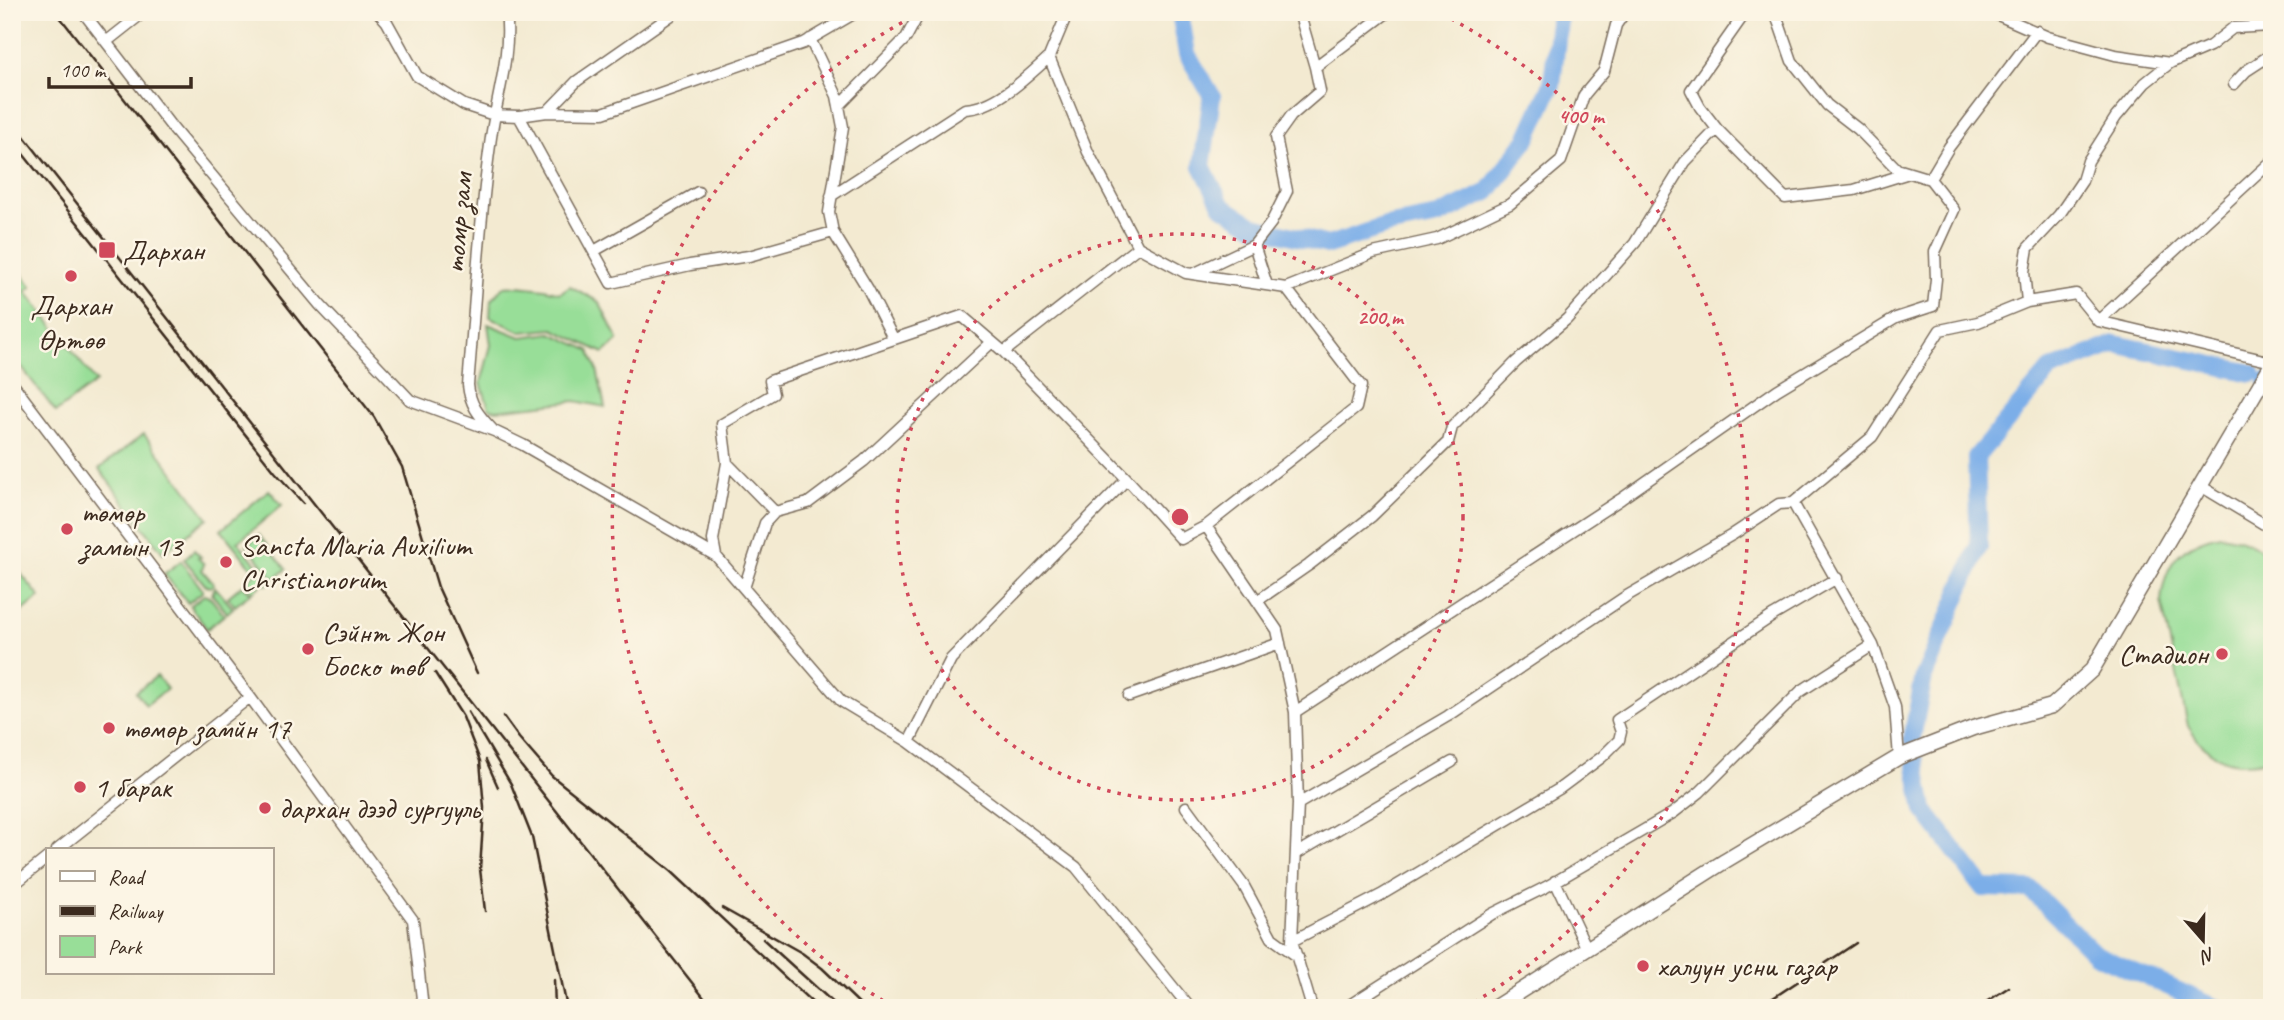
<svg xmlns="http://www.w3.org/2000/svg" width="2284" height="1020" font-family="Caveat,sans-serif">
<rect width="100%" height="100%" fill="#fcf5e5"/>
<filter id="ink" filterUnits="userSpaceOnUse"><feTurbulence type="fractalNoise" baseFrequency=".0143" numOctaves="2"/><feDisplacementMap in="SourceGraphic" scale="14" xChannelSelector="R" yChannelSelector="G"/><feConvolveMatrix kernelMatrix="1 2 1 2 8 2 1 2 1" color-interpolation-filters="sRGB"/></filter>
<filter id="wash" filterUnits="userSpaceOnUse"><feTurbulence type="fractalNoise" baseFrequency=".00686" numOctaves="4" result="noise"/><feDisplacementMap in="SourceGraphic" scale="28" xChannelSelector="R" yChannelSelector="G"/><feGaussianBlur stdDeviation="1.57" result="paint"/><feColorMatrix in="noise" values="0 0 0 0 0 0 0 0 0 0 0 0 0 0 0 0 0 1.4 0 .05"/><feComposite in="paint" operator="in"/></filter>
<g filter="url(#wash)">
<rect width="100%" height="100%" fill="#f3ead1"/>
<path fill="#98de98" stroke="#6a845b" stroke-width="2" d="M12 261 32 287 26 291 96 382 56 412 12 355Z
M518 286 545 289 560 293 570 286 599 302 618 340 604 353 553 329 521 332 490 317 491 300 503 287Z
M488 324 521 337 551 333 589 350 597 369 605 407 575 401 496 410 489 408 481 383 491 345Z
M144 434 208 518 163 553 99 469Z
M269 490 282 505 238 542 271 582 266 585 264 583 252 592 246 582 256 573 221 530Z
M259 535 286 569 274 579 247 545Z
M2220 535C2242 538 2255 544 2272 559V758C2234 771 2208 759 2188 726L2161 601C2165 562 2181 543 2220 535Z
M194 550 201 557 198 558 204 564 202 570 214 584 211 587 206 586 184 559Z
M181 561 202 589V592L188 603 164 574Z
M12 563 40 597 12 620Z
M242 585 251 593 235 606 228 597Z
M215 587 233 608 227 613 212 594Z
M204 595 209 596 224 615 207 629 190 606Z
M157 676 167 689 146 705 136 692Z"/>
<g fill="none" stroke-linecap="round" stroke-linejoin="round">
<path stroke="#7caee8" stroke-width="18" d="M1180 12 1187 54 1212 96 1202 166 1222 206 1254 226 1328 245 1386 226 1438 216 1488 192 1527 139 1552 84 1560 12
M2267 381 2272 392
M1912 738 1924 676 1979 546 1976 457 2050 370 2115 344 2252 373
M1915 760 1924 810 1983 888 2030 889 2095 954 2217 1008"/>
</g>
</g>
<g filter="url(#ink)">
<g fill="none" stroke-linecap="round" stroke-linejoin="round">
<g stroke="#7b6d5d" stroke-width="13">
<path id="minor" d="M83 12 174 130 320 305 410 400 494 431 523 445 716 556 841 701 909 742 1076 867 1190 1008
M378 12 387 22 417 76 464 105 494 115 519 116 547 112 603 113 804 43 857 12
M1299 12 1315 67
M1991 12 2048 37 2115 55 2170 63
M810 39 837 96 843 127 829 212 833 232 868 289 893 338
M106 42 144 12
M2234 84 2246 71 2272 54
M839 106 906 38 920 12
M547 112 577 81 676 12
M519 116 611 283 690 265 749 256 833 232
M1717 129 1700 107 1691 90 1743 16 1750 12
M1930 179 1949 147 2037 31
M831 196 965 109C996 108 1027 77 1049 57
M1254 245 1267 285
M1138 247 1186 273 1286 288 1361 386 1356 408 1206 526
M594 251 698 192
M1195 273 1254 245 1271 223 1287 191 1276 137 1291 116 1320 91 1315 67 1388 12
M1286 288 1373 253 1437 239 1510 204 1561 161 1584 95 1604 71 1616 25 1625 12
M2027 302 2076 294 2098 321 2272 362
M2098 321 2272 161
M1004 352 1127 479 1181 539 1206 526 1277 630 1295 712 1298 804 1292 941 1312 1008
M12 383 250 697 413 920 423 1008
M492 429C478 415 470 404 468 385 475 305 479 224 490 145 495 101 512 56 506 12
M727 463 775 512 765 523 744 588
M2199 485 2272 529
M1793 503 1873 645 1895 707 1899 757
M775 512 808 503 864 461 992 342
M716 556 713 540 727 463 722 424 773 394 770 381 962 316 1004 352 1138 247 1088 152 1049 57 1064 21
M1257 601 1309 565 1372 516 1448 442 1452 427 1516 362 1567 319 1635 243 1685 162 1717 129 1785 198 1854 190 1909 173
M1129 696 1280 643
M1295 712 1621 499 1777 390 1896 318 1933 306 1936 279 1935 252 1954 210 1930 179 1897 169 1858 129 1827 105 1792 61 1775 12
M909 742 951 659 1127 479
M1298 804 1448 716 1625 597 1732 535 1779 504 1793 503 1872 437 1940 330 1978 322 2027 302 2024 272 2028 248 2059 215 2082 181 2088 161 2116 117 2145 83 2170 63 2210 46 2233 28 2272 26
M1186 807 1244 886 1272 938 1298 957
M57 850 250 697
M1296 854 1452 762
M1555 881 1587 949
M12 886 47 858
M1292 941 1381 895 1559 789 1602 757 1619 740 1621 732 1617 720 1774 615 1837 578
M1345 1008 1492 914 1546 887 1673 813 1700 792 1801 691 1873 645"/>
</g>
<g stroke="#7b6d5d" stroke-width="17">
<path id="tertiary" d="M1494 1008 1725 861 1899 757 1973 728 2052 706 2092 670 2272 364"/>
</g>
<use href="#minor" stroke="#fff" stroke-width="10"/>
<use href="#tertiary" stroke="#fff" stroke-width="14"/>
<path stroke="#3b2a1e" stroke-width="2.5" d="M56 12 374 417 402 467 438 587 477 673
M12 121 712 1008
M12 140 275 472 303 503
M435 673 463 717 480 761 484 808 480 869 485 911
M468 712 511 784 532 837 567 1008
M503 716 519 738 552 776 671 871 818 1008
M486 760 498 787
M722 908 802 953 822 968 864 1008
M763 939 839 1008
M554 980 555 1008
M1758 1008 1856 943
M1977 1008 2009 987"/>
</g>
</g>
<g fill="none" stroke="#d1495b" stroke-width="3.5" stroke-dasharray="3.5 7">
<circle cx="1180" cy="517" r="283"/>
<path d="M892 1006A567 567 0 0 1 918 14M1442 14A567 567 0 0 1 1468 1006"/>
</g>
<g fill="#d1495b" stroke="#fcf5e5" stroke-width="2.5">
<rect x="98" y="241" width="18" height="18" rx="3.5"/>
<circle cx="71" cy="276" r="7"/>
<circle cx="67" cy="529" r="7"/>
<circle cx="226" cy="562" r="7"/>
<circle cx="308" cy="649" r="7"/>
<circle cx="2222" cy="654" r="7"/>
<circle cx="109" cy="728" r="7"/>
<circle cx="80" cy="787" r="7"/>
<circle cx="265" cy="808" r="7"/>
<circle cx="1643" cy="966" r="7"/>
</g>
<g text-anchor="middle" dominant-baseline="central" stroke-width="5" stroke-linejoin="round" paint-order="stroke">
<g font-size="30" fill="#3b2a1e" stroke="#fcf5e5">
<text transform="translate(458 223) rotate(-85)">томр зам</text>
</g>
<g font-size="30" fill="#3b2a1e" stroke="#fcf5e5" text-anchor="start">
<text x="123" y="250">Дархан</text>
<text x="71" y="305" text-anchor="middle">Дархан<tspan x="71" dy="34">Өртөө</tspan></text>
<text x="81" y="512">төмөр<tspan x="81" dy="34">замын 13</tspan></text>
<text x="240" y="545">Sancta Maria Auxilium<tspan x="240" dy="34">Christianorum</tspan></text>
<text x="322" y="632">Сэйнт Жон<tspan x="322" dy="34">Боско төв</tspan></text>
<text x="2208" y="654" text-anchor="end">Стадион</text>
<text x="123" y="728">төмөр замйн 17</text>
<text x="94" y="787">1 барак</text>
<text x="279" y="808">дархан дээд сургууль</text>
<text x="1657" y="966">халуун усни газар</text>
</g>
</g>
<circle cx="1180" cy="517" r="10" fill="#d1495b" stroke="#fcf5e5" stroke-width="3.5"/>
<g font-size="21" text-anchor="middle" font-weight="bold" fill="#d1495b" stroke="#fcf5e5" stroke-width="5" stroke-linejoin="round" paint-order="stroke">
<text x="1581" y="123">400 m</text>
<text x="1380" y="324">200 m</text>
</g>
<rect width="2284" height="1020" fill="none" stroke="#fcf5e5" stroke-width="42"/>
<rect x="46" y="848" width="228" height="126" fill="#fcf5e5" stroke="#afa495" stroke-width="2"/>
<rect x="60" y="871" width="35" height="10" fill="#ffffff" stroke="#afa495" stroke-width="2"/>
<text x="108" y="884" font-size="21" fill="#3b2a1e">Road</text>
<rect x="60" y="906" width="35" height="10" fill="#3b2a1e" stroke="#afa495" stroke-width="2"/>
<text x="108" y="918" font-size="21" fill="#3b2a1e">Railway</text>
<rect x="60" y="936" width="35" height="21" fill="#98de98" stroke="#afa495" stroke-width="2"/>
<text x="108" y="954" font-size="21" fill="#3b2a1e">Park</text>
<g transform="translate(2203 940) rotate(160)" stroke="#fcf5e5" stroke-width="5" paint-order="stroke">
<path d="M0-5L12 26L0 18L-12 26Z" fill="#3b2a1e"/>
<text y="-10" font-size="19" font-weight="bold" text-anchor="middle" fill="#3b2a1e">N</text>
</g>
<path d="M49 77v10h142v-10" fill="none" stroke="#3b2a1e" stroke-width="3.5"/>
<text x="60" y="77" font-size="21" fill="#3b2a1e" stroke="#fcf5e5" stroke-width="5" paint-order="stroke">100 m</text>
</svg>
